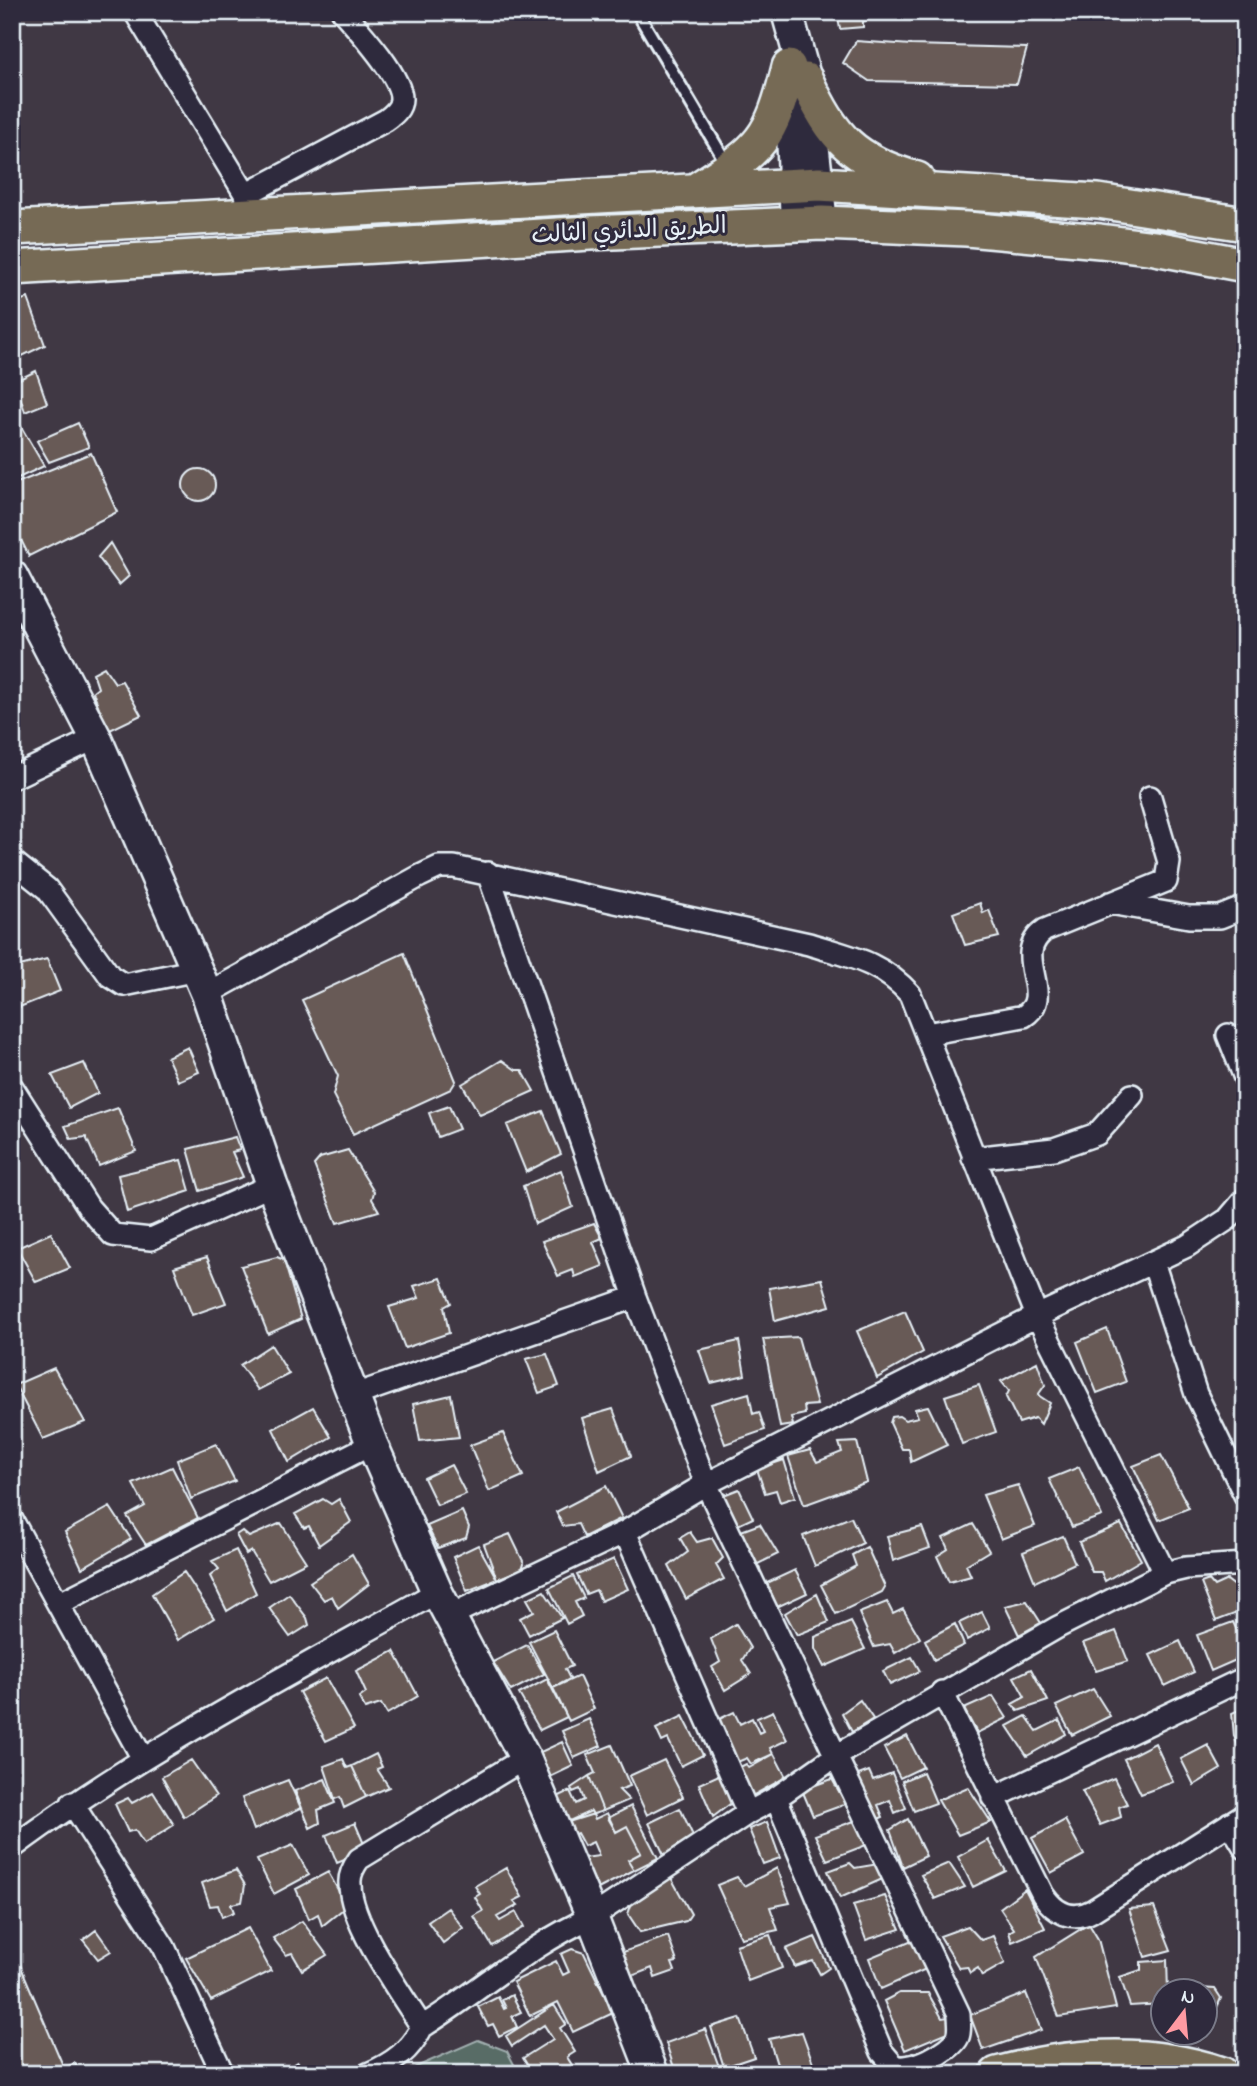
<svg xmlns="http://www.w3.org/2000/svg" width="1257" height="2086" font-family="'Indie Flower','Playpen Sans Arabic',sans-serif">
<rect width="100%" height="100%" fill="#403844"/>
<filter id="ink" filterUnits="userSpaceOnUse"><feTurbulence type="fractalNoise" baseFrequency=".0143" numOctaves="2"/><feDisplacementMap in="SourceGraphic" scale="14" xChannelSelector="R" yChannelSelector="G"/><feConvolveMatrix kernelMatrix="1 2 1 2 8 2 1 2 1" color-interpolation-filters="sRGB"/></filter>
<g filter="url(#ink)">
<path fill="#596c66" stroke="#a0aeaf" stroke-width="2" d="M478 2040 507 2051 519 2074H400Z"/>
<path fill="#675a56" stroke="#e8f1f8" stroke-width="2" d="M837 12H878L879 17 863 21V27L840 29Z
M856 41 911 45 1027 48 1017 84 869 81 843 63Z
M28 298 45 345 12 361V303Z
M36 371 47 403 25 412 15 381Z
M16 418 44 466 12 481V420Z
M78 423 89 447 49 462 37 441Z
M91 453 117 512 29 556 12 522V485Z
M183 485a16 16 0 1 1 32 0a16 16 0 1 1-32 0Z
M110 543 129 576 119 585 98 557Z
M104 667 115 683 122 681 141 715 108 731 93 692 98 688 93 673Z
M980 903 983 913 989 910 999 937 965 945 953 913Z
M404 953 456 1081 451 1089 353 1134 333 1095 338 1076 302 1000Z
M47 959 60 991 12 1010V968Z
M188 1047 199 1072 178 1081 167 1057Z
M502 1060 516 1070H522L534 1091 480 1115 462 1084Z
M84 1063 98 1093 69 1108 52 1075Z
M449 1106 459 1129 438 1137 429 1113Z
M118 1108 136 1151 99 1166 86 1137 71 1139 65 1126Z
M543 1111 561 1154 526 1172 507 1125Z
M235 1137 240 1150 232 1152 243 1177 200 1191 188 1149Z
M348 1150 374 1192 372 1199 379 1211 337 1223 314 1165 320 1158Z
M181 1160 190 1191 127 1212 118 1175Z
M561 1170 573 1207 535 1224 523 1186Z
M594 1223 602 1238 593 1242 603 1266 575 1277 573 1270 558 1276 542 1241Z
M51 1233 70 1268 36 1282 17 1248Z
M207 1257 226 1303 192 1315 174 1267Z
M277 1257 284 1260 301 1319 268 1334 241 1266Z
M441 1278 451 1303 444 1307 449 1333 405 1348 389 1307 419 1298 414 1286Z
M822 1279 830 1306 775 1321 769 1288Z
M905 1311 923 1352 877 1378 857 1331Z
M1107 1329 1126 1382 1097 1393 1077 1342Z
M798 1337 817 1405 804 1406 805 1414 791 1417 793 1425 780 1427 763 1339Z
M739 1341 745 1375 711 1383 699 1350Z
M271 1345 289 1374 258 1390 240 1365Z
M547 1354 559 1386 539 1393 526 1359Z
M1037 1362 1045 1385 1038 1395 1050 1403 1041 1424 1035 1418 1019 1423 1006 1397 1009 1391 1001 1381Z
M54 1368 85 1422 43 1439 15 1385Z
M979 1385 996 1432 962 1444 945 1396Z
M749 1393 753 1414 759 1412 765 1430 725 1444 711 1404Z
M451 1395 459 1437 420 1441 413 1404Z
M928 1406 947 1445 911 1462 909 1449H902L890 1423 892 1417 899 1416 905 1420 918 1417 915 1409Z
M313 1407 331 1437 289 1462 273 1429Z
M613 1409 631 1456 599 1471 582 1418Z
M503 1433 523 1476 489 1491 470 1445Z
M857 1442 867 1482 804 1505 788 1456 810 1450 817 1462 842 1452 839 1443Z
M216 1444 235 1481 191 1499 177 1460Z
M1161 1455 1189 1508 1159 1520 1133 1466Z
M784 1460 795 1497 780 1502 776 1490 765 1493 757 1469Z
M451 1465 466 1494 437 1505 424 1478Z
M172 1467 198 1518 146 1545 127 1516 145 1506 133 1484Z
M1079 1467 1102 1516 1072 1527 1049 1479Z
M1018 1485 1035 1526 1001 1539 983 1495Z
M606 1486 622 1518 584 1537 578 1524 563 1526 556 1512Z
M739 1489 753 1518 738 1525 721 1496Z
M323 1499 331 1504 339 1499 351 1522 319 1545 309 1526 304 1528 295 1514Z
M110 1507 131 1539 82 1568 65 1532Z
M462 1511 469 1527 466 1538 438 1548 427 1526Z
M851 1517 863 1543 815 1566 803 1536Z
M281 1523 306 1562 269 1581 251 1551 246 1554 236 1535 242 1531 249 1537Z
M760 1524 778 1554 756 1565 742 1539 741 1531Z
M973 1524 989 1551 966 1565 971 1576 949 1582 937 1556 948 1549 943 1538Z
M1121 1524 1141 1560 1105 1581 1101 1572H1092L1079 1542Z
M922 1527 930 1548 893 1561 887 1536Z
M690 1532 697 1542 712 1538 723 1558 716 1565 724 1579 686 1599 669 1566 688 1552 680 1538Z
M510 1534 524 1563 522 1569 497 1579 484 1544Z
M1063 1536 1075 1563 1035 1582 1023 1552Z
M478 1545 497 1579 467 1591 453 1557Z
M867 1547 885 1587 882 1592 836 1614 821 1585 856 1566 852 1555Z
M236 1550 256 1593 227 1611 210 1576 219 1569 212 1561Z
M352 1554 369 1584 338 1608 332 1596 324 1600 310 1582Z
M614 1559 628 1589 601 1601 596 1590 586 1594 577 1575Z
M795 1570 807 1593 777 1607 767 1583Z
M184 1572 214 1618 178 1640 152 1594Z
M573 1576 584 1598 575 1602 582 1616 567 1624 549 1588Z
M1209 1580 1214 1586 1227 1580 1240 1590 1245 1610 1216 1621 1201 1583Z
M544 1591 562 1618 529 1635 520 1618 534 1611 527 1599Z
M289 1594 307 1618 309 1625 290 1637 269 1608Z
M817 1594 829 1622 797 1635 785 1613Z
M1027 1601 1041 1623 1019 1635 1005 1606Z
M887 1602 893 1614 903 1609 920 1638 895 1653 890 1644 874 1647 859 1613Z
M982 1612 990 1628 967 1640 959 1623Z
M851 1622 865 1649 824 1667 815 1649V1637Z
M1233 1622 1245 1647V1656L1211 1671 1197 1635Z
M736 1624 750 1648 742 1660 751 1674 725 1690 712 1667 720 1662 711 1639Z
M955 1624 964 1645 934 1660 925 1640Z
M554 1630 572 1666 565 1669 570 1679 553 1688 529 1642Z
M1116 1631 1128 1661 1096 1671 1083 1643Z
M1180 1641 1194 1672 1165 1686 1150 1655Z
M527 1645 544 1674 511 1691 493 1662Z
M394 1651 418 1696 387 1714 381 1704 365 1709 359 1698 366 1693 356 1671Z
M912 1657 920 1671 890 1685 883 1671Z
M1031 1669 1048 1701 1018 1711 1012 1704 1025 1697 1014 1677Z
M579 1676 594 1709 569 1721 553 1688Z
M326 1678 354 1728 326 1741 299 1692Z
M547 1679 567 1717 540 1730 519 1694Z
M1093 1689 1110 1716 1072 1735 1056 1706Z
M993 1696 1007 1718 977 1733 964 1709Z
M860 1700 873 1719 852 1732 842 1713Z
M1245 1707V1763L1234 1736 1232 1713Z
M773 1711 787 1740 770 1748 773 1754 751 1764 747 1758 735 1763 715 1721 734 1712 740 1724 752 1718 759 1733 763 1731 757 1718Z
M683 1716 703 1755 681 1766 668 1739 662 1742 656 1729Z
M1026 1716 1037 1731 1059 1720 1066 1734 1027 1756 1007 1726Z
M589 1719 601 1746 574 1758 562 1731Z
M907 1736 923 1767 900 1778 884 1748Z
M562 1742 573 1766 546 1779 534 1755Z
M1155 1743 1173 1782 1141 1794 1124 1759Z
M612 1745 630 1786 619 1790 629 1800 603 1811 589 1776 595 1773 587 1755Z
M1208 1745 1221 1769 1194 1785 1181 1759Z
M376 1754 382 1767 377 1769 389 1787 366 1797 352 1766Z
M774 1754 786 1777 750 1797 734 1770 746 1764 749 1768Z
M343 1759 347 1768 352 1766 366 1797 344 1808 340 1797 335 1799 324 1766Z
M191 1760 216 1796 184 1817 162 1777Z
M664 1760 683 1797 647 1815 629 1776Z
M869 1771 873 1780 892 1773 906 1808 895 1813 890 1800 878 1805 883 1817 871 1822 853 1777Z
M923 1772 936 1803 914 1811 902 1781Z
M721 1774 734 1801 713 1817 699 1784Z
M589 1776 603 1811 562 1824 551 1800 570 1791 576 1804 584 1800 580 1789 573 1792 571 1788Z
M1114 1778 1127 1804 1119 1807 1121 1817 1100 1825 1082 1791Z
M325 1779 335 1803 318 1810 320 1823 310 1828 295 1791Z
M832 1779 846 1804 813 1816 802 1790Z
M288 1780 301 1808 254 1830 242 1798Z
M968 1787 991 1822 958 1835 938 1800Z
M153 1792 174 1825 144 1844 135 1830 128 1832 115 1804 128 1798 132 1803Z
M631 1806 658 1858 634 1870 628 1860 641 1853 627 1826 616 1832 608 1818Z
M680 1808 695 1840 664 1855 649 1823Z
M591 1811 595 1819 607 1813 616 1832 627 1826 641 1853 628 1860 634 1870 598 1889 584 1858 599 1856 593 1842 584 1846 577 1833 564 1840 558 1826Z
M908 1819 926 1856 903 1867 890 1830Z
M857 1820 869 1844 827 1860 815 1835Z
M1065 1820 1084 1855 1051 1873 1032 1838Z
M767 1822 780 1858 763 1864 749 1829Z
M355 1823 367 1851 337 1863 326 1835Z
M988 1840 1006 1871 973 1887 958 1857Z
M293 1845 309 1875 274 1894 257 1860Z
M850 1863 855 1868 878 1864 887 1877 840 1898 828 1871Z
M949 1863 965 1887 935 1899 921 1875Z
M506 1868 522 1897 514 1901 518 1905 497 1917 500 1921 516 1912 524 1927 492 1946 474 1916 483 1911 475 1897 480 1894 475 1886Z
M777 1868 790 1903 770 1907 778 1930 741 1938 717 1885 737 1877 744 1886Z
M236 1870 245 1885 242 1902 231 1904 234 1912 222 1917 218 1905 210 1906 202 1883Z
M328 1872 347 1906 322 1926 318 1914 309 1919 296 1889Z
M669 1874 691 1914 686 1921 640 1932 628 1914 635 1894Z
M1025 1889 1045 1928 1012 1942 1009 1932 1014 1929 1000 1908Z
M885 1896 900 1929 866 1940 853 1905Z
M1154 1907 1171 1950 1145 1957 1129 1909Z
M448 1908 463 1928 443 1943 428 1922Z
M302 1921 327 1955 302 1970 292 1953 286 1955 273 1938Z
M1089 1924 1098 1939 1116 2008 1059 2017 1036 1957Z
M968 1926 981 1940 993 1936 1005 1963 982 1976 978 1968 970 1973 967 1967 959 1968 940 1936Z
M248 1928 271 1971 211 2001 186 1958Z
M96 1930 111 1951 98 1959 83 1940Z
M770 1935 782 1968 748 1981 736 1945Z
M668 1936 677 1962 672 1963 675 1971 655 1978 652 1968 632 1976 623 1952Z
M815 1937 829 1968 820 1974 813 1961 795 1967 786 1949Z
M912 1940 926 1969 881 1989 869 1958Z
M572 1949 584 1953 613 2013 573 2032 558 2002 530 2016 513 1982 556 1961 563 1975 569 1972 561 1954Z
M15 1953 64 2068 75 2063 79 2074H12Z
M1167 1960 1168 1992H1162V2004L1130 2006 1120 1977 1141 1970V1962Z
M1199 1988 1215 1989 1221 1998 1212 2020 1204 2023V1992H1198Z
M899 1993H928L942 2018 948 2017 953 2030 905 2050 884 2001Z
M1026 1993 1041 2030 983 2050 970 2015Z
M512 1995 521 2012 512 2016 517 2027 499 2036 493 2024 488 2026 478 2007 498 1997 504 2009 506 2008 502 2000Z
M554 2005 566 2024 560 2028 575 2052 567 2057 572 2065 558 2074H533L523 2058 553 2039 544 2025 512 2046 506 2036Z
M740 2018 754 2057 724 2067 711 2027Z
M705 2029 721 2072 676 2074 666 2043Z
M802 2032 817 2074H780L769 2039Z
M298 2062 305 2074H278Z"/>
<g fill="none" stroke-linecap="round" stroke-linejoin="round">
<g stroke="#e8f1f8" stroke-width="16">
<path id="lane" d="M637 12 727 164"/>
</g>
<g stroke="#e8f1f8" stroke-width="26">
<path id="street" d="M135 12 252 205
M245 195 386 120C393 115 401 109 401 99 402 77 358 29 343 12
M12 778 96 738
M12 861 47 889 110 976 124 985 197 970
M488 873 635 1297 706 1484 959 2014C959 2021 961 2030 958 2037 952 2051 908 2074 894 2065 890 2062 886 2056 882 2052L776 1798
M1110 903 1189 917H1220L1245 907
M207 994 420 876 439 867H454L809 944C850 957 880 961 910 994L1037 1316 1165 1573
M926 1034 1024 1016C1057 995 1009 955 1045 930L1166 881 1169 862 1150 797
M1228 1035 1245 1078
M12 1087 89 1208 113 1235 151 1239 272 1185
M973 1158 1054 1149 1097 1134 1132 1095
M1153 1262 1196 1394 1245 1495
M352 1396 635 1297
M12 1520 143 1759
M625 1532 748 1813
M60 1603 372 1444
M449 1616 625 1532 706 1484 1037 1316 1187 1246 1228 1219 1245 1199
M942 1692 1043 1895C1055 1913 1072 1922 1092 1911L1245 1814
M993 1798 1245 1678
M72 1803 164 1947 223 2074
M1230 1823 1245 1848
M12 1848C145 1749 293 1673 437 1592
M422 2027C401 1994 350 1923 350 1884 349 1875 354 1866 359 1859L525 1758
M368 2074C393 2063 410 2051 422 2027 480 1991 529 1945 592 1917L748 1813 776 1798 837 1755 1058 1627 1165 1573 1186 1568 1245 1564"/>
</g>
<g stroke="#e8f1f8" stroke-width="35">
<path id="secondary" d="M787 12 806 80 822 223
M791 110 796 223
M12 576 96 738 207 994 272 1185 372 1444 437 1592 525 1758 592 1917 653 2074"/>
</g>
<g stroke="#e8f1f8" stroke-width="38">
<path id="primary" d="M806 80C833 138 853 161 917 179
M699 188C762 148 771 140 789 67
M12 228 819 184 1098 201 1245 224
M12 268 590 233 822 223 967 229 1100 241 1155 248 1245 265
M997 2074C1071 2054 1148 2049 1222 2074"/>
</g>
<use href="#lane" stroke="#2f2a3d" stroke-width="10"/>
<use href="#street" stroke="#2f2a3d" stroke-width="21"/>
<use href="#secondary" stroke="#2f2a3d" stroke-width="30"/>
<use href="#primary" stroke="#766a54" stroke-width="33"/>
</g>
</g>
<g text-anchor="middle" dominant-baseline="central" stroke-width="6" stroke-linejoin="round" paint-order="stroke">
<g font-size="24" fill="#e8f1f8" stroke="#2f2a3d">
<text transform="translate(629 232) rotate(-3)">الطريق الدائري الثالث</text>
</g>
</g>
<rect width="1257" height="2086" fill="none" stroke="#2f2a3d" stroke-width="42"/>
<rect x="21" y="21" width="1215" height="2044" fill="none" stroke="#e8f1f8" stroke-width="2.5" filter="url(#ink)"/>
<g transform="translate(1184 2012) rotate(16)"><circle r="33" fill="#2f2a3d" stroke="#797a88" stroke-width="2"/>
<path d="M0-5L12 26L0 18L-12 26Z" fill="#ff9aa2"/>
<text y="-10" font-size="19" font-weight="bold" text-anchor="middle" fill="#e8f1f8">N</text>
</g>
</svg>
